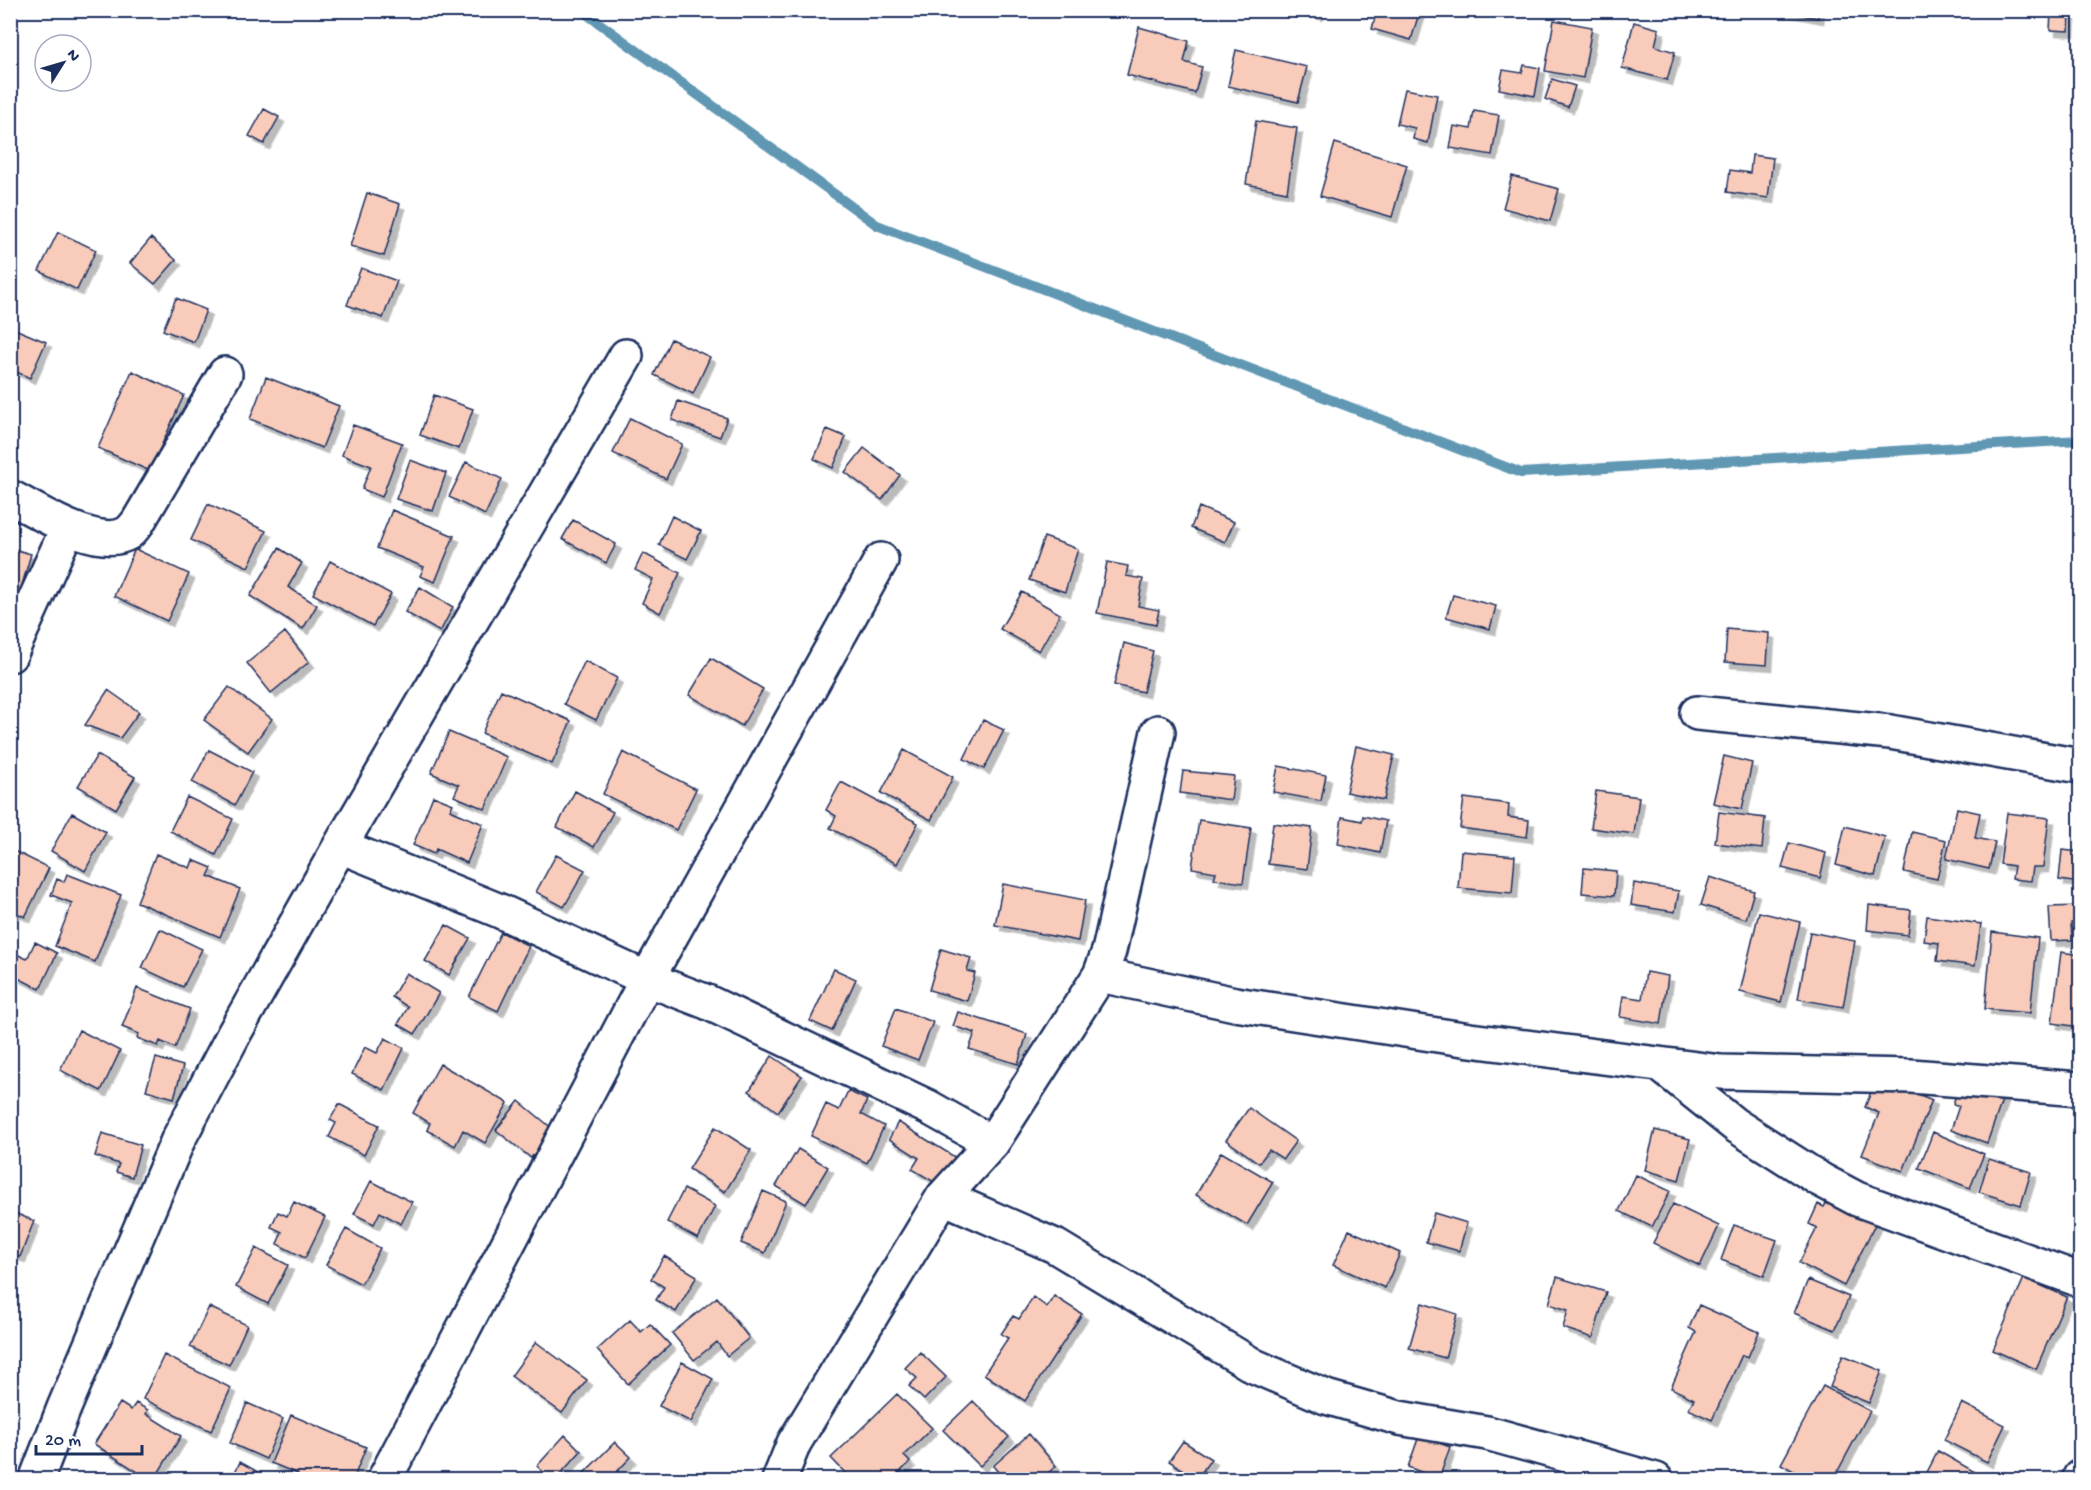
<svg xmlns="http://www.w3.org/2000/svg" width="2091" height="1490" font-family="'Gochi Hand',sans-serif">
<defs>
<filter id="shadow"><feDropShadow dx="5.5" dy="5.5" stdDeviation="0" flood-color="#0004"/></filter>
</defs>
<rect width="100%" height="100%" fill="#fff"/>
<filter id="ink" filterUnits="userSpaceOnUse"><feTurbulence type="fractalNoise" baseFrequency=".0167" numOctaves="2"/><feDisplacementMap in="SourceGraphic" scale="12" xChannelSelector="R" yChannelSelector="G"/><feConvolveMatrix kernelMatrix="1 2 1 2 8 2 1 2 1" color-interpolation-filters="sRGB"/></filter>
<g filter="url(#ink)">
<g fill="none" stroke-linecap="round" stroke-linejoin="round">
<path stroke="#6097b3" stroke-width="10" d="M581 10 877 225 1521 473 2080 440"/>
</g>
<path fill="#f8cbba" stroke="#1b2f5e" stroke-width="1.5" filter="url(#shadow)" d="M1302 10H1318L1317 15Z
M1377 10H1420L1411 40 1372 29Z
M1777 10H1819L1818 18Z
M2030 10H2070L2069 31 2050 30 2051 12Z
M1554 20 1592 27 1583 78 1545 71Z
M1634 22 1659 29 1655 46 1675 52 1667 80 1622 68Z
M1139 27 1189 41 1184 62 1202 67 1195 93 1127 75Z
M1236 50 1307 67 1298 102 1228 86Z
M1524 65 1540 68 1535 96 1499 89 1503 70 1522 73Z
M1552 79 1575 86 1568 107 1545 99Z
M1405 89 1437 95 1428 143 1413 139 1415 128 1397 124Z
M264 109 279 117 264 144 249 136Z
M1474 111 1499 115 1492 155 1450 148 1454 126 1471 129Z
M1256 121 1297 128 1287 192 1246 184Z
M1335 143 1407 165 1392 217 1320 196Z
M1752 155 1773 158 1768 198 1727 192 1730 170 1750 173Z
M1512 176 1559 189 1550 221 1503 208Z
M367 193 400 204 384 256 350 246Z
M58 232 96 250 77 290 39 271Z
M151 238 176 260 155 284 130 263Z
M361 268 397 281 383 318 347 305Z
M176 298 206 310 194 342 163 330Z
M10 327 46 342 30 378 10 369Z
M671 339 710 357 693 394 654 375Z
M132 371 184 395 150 471 98 448Z
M266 377 339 406 322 448 250 419Z
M434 395 473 409 459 449 420 435Z
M678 401 727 418 720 437 672 420Z
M630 418 682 444 666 479 613 453Z
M353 425 402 443 382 497 362 489 371 466 342 455Z
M827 429 846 437 833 468 814 459Z
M864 448 900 475 882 500 845 472Z
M410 460 446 473 433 511 396 499Z
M466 462 502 479 485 515 449 497Z
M208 504 266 531 248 567 191 540Z
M1199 507 1234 522 1225 542 1191 528Z
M392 510 454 536 435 582 420 576 424 567 377 548Z
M672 516 701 531 687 559 659 545Z
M573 520 616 544 606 563 562 539Z
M1044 537 1078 549 1065 592 1029 580Z
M10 548 31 554 13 616H10Z
M279 548 302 563 288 587 317 605 303 629 250 596Z
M135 549 189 574 167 621 114 596Z
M643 553 680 573 660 613 642 603 653 579 635 570Z
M330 561 391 594 373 626 313 594Z
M1107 562 1128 566 1126 576 1143 579 1138 606 1159 610 1156 625 1097 613Z
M420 587 453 607 440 632 405 612Z
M1022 592 1060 614 1039 651 1000 629Z
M1453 595 1496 606 1490 629 1446 617Z
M1727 629 1769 633 1767 665 1725 662Z
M285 632 309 662 271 693 247 663Z
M1124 643 1153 651 1143 692 1114 685Z
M711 658 763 689 742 726 689 695Z
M585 661 617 678 596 720 564 704Z
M229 687 272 719 248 752 204 720Z
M108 690 139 712 120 738 85 725Z
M501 690 571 721 552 764 482 733Z
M983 720 1004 730 984 769 964 759Z
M449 732 507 757 485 809 454 796 459 785 431 773Z
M1356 746 1394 755 1384 800 1346 792Z
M209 750 252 772 235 805 192 782Z
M904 750 953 777 931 820 881 793Z
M623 752 696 789 676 830 603 794Z
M97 755 135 777 116 809 78 786Z
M1724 756 1752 763 1742 809 1713 803Z
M1278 766 1326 775 1321 801 1273 792Z
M1183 771 1234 776 1231 800 1180 793Z
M841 782 918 823 897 864 830 828 836 816 826 810Z
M575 791 613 812 594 847 557 827Z
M1596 791 1639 797 1634 834 1591 828Z
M433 796 453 804 450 810 483 824 467 863 436 849 434 854 413 845Z
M187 797 233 819 216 855 170 831Z
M1464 798 1509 804 1508 817 1529 820 1527 837 1460 828Z
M1957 808 1980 813 1975 838 1995 842 1989 869 1946 859Z
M1719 812 1765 818 1762 849 1715 843Z
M72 813 106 832 85 871 51 851Z
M2007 813 2049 818 2043 867H2033L2031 881 2012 879 2014 866 2000 864Z
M1363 816 1386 821 1380 853 1338 844 1342 817 1362 821Z
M1199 820 1251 828 1243 883 1214 879 1216 872 1192 868Z
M1273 823 1312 828 1307 869 1268 864Z
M1845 826 1885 837 1875 876 1836 865Z
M1912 832 1946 840 1937 879 1904 872Z
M1789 843 1826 853 1820 878 1782 868Z
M10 849 49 868 25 917 10 910Z
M2062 850 2080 852V883L2059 880Z
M1461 851 1515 856 1512 893 1458 888Z
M156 854 190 868 193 860 212 868 208 876 240 889 220 937 137 902Z
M556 855 585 870 564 907 536 892Z
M1584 868 1616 871 1614 896 1582 893Z
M67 874 121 895 95 962 55 946 72 903 51 895 57 879 64 882Z
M1710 877 1754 891 1746 919 1701 905Z
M1634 883 1679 891 1675 912 1631 905Z
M1003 884 1085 900 1078 941 995 925Z
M1869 905 1911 910 1908 935 1867 930Z
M2080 906V923H2071L2072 940 2051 941 2049 907Z
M1759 912 1800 922 1781 1002 1740 992Z
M1927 916 1981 924 1975 966 1937 961 1939 943 1924 941Z
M446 925 470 938 449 975 425 961Z
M160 929 202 949 183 987 142 968Z
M501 932 529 946 498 1011 469 997Z
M1810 932 1855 941 1843 1007 1798 999Z
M1992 932 2038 938 2030 1013 1985 1009Z
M35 942 57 953 40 989 10 974 12 952 27 959Z
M941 949 971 958 967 971 975 973 967 1001 929 990Z
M2061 952 2080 955V1027L2052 1023Z
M834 969 856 979 832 1031 810 1021Z
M1646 972 1668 976 1661 1024 1620 1017 1623 996 1642 999Z
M406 973 439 993 415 1034 398 1024 408 1007 392 997Z
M137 988 190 1009 175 1048 160 1041 158 1046 137 1038 139 1034 122 1027Z
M896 1008 933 1022 918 1060 881 1046Z
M958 1012 1027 1034 1018 1064 969 1049 975 1033 953 1026Z
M79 1030 120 1051 101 1091 60 1070Z
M385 1038 404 1048 384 1090 352 1074 365 1047 377 1053Z
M772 1056 802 1076 778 1112 749 1091Z
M156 1058 183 1066 174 1098 146 1090Z
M440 1064 508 1103 485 1143 463 1130 455 1146 427 1130 430 1123 413 1113Z
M1877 1077 1932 1100 1903 1171 1862 1155 1879 1113 1865 1107Z
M1961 1080 2004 1095 1987 1143 1951 1130 1959 1106 1953 1104Z
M848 1091 867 1100 861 1114 884 1126 867 1163 811 1136 826 1104 839 1110Z
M519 1101 553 1129 531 1158 496 1130Z
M339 1104 379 1125 364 1155 329 1137 336 1123 330 1120Z
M1249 1108 1296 1141 1283 1159 1269 1150 1259 1163 1226 1140Z
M898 1122 958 1159 941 1186 912 1169 919 1158 889 1139Z
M715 1127 751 1150 725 1192 689 1169Z
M1655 1130 1690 1139 1679 1180 1645 1170Z
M1933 1132 1984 1154 1970 1188 1919 1168Z
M102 1133 141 1145 132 1177 116 1172 119 1164 95 1156Z
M798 1149 828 1167 806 1204 776 1186Z
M1221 1152 1273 1182 1247 1225 1196 1195Z
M1989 1159 2031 1172 2021 1205 1979 1192Z
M1636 1175 1670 1191 1652 1227 1619 1211Z
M371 1181 412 1202 401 1224 380 1212 374 1224 354 1214Z
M684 1189 715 1206 698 1239 667 1222Z
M763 1191 786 1201 765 1253 741 1243Z
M1832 1192 1880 1215 1844 1286 1799 1263 1817 1228 1809 1224 1818 1204 1824 1207Z
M294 1202 325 1217 305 1258 277 1244 282 1232 271 1227 278 1212 287 1216Z
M1673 1204 1719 1226 1700 1266 1653 1243Z
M10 1211 34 1221 20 1257 10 1254Z
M1434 1213 1467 1223 1459 1251 1426 1242Z
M1734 1225 1777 1240 1764 1276 1721 1260Z
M346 1229 380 1248 361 1284 326 1265Z
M1349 1230 1400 1253 1385 1288 1333 1265Z
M256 1248 288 1265 268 1304 236 1287Z
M664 1256 697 1276 676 1312 656 1300 664 1287 651 1279Z
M1557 1277 1606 1292 1593 1338 1563 1328 1568 1310 1549 1304Z
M2024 1278 2067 1297 2036 1369 1993 1350Z
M1808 1280 1849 1297 1835 1330 1794 1313Z
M1054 1296 1082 1314 1025 1401 984 1374 1008 1338 1001 1334 1013 1316 1019 1319 1033 1297 1047 1307Z
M717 1297 749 1338 727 1356 717 1342 694 1360 672 1333Z
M1422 1303 1457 1314 1445 1358 1409 1348Z
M1699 1305 1759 1332 1748 1357 1742 1355 1712 1420 1688 1409 1694 1399 1671 1388 1696 1332 1689 1328Z
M209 1307 247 1325 229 1365 190 1347Z
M630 1320 641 1332 650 1324 670 1345 628 1384 597 1350Z
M536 1342 587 1380 562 1413 511 1376Z
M920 1352 946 1377 924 1400 909 1386 917 1378 905 1368Z
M164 1355 231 1388 211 1431 143 1399Z
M1843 1355 1882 1371 1869 1403 1830 1387Z
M682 1362 713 1379 691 1422 659 1406Z
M1823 1386 1870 1411 1833 1480H1810L1781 1464Z
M897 1394 932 1428 904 1456 910 1462 892 1480H872L868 1476 864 1480H852L831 1458Z
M973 1401 1009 1437 980 1466 943 1430Z
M120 1403 131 1410 136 1403 148 1410 146 1414 181 1436 154 1480H150L94 1444Z
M247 1403 283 1419 266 1459 230 1443Z
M1962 1403 2005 1425 1987 1462 1944 1440Z
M291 1415 366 1447 353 1480H296L298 1474 271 1463Z
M1029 1434 1056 1466 1040 1480H1005L993 1466Z
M565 1435 581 1451 555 1480H551L537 1466Z
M1419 1436 1450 1447 1439 1479 1408 1467Z
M1183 1441 1211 1459 1197 1479 1169 1461Z
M615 1442 631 1457 609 1480H591L584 1473Z
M1938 1451 1982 1476 1980 1480H1923Z
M240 1462 272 1480H231Z"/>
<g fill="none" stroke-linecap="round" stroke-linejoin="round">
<g stroke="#1b2f5e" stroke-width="38">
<path id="street" d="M10 497C38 511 98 551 128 533 132 530 135 526 138 522L225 374
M10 655 68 527
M1697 713 1890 732 2080 766
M340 846 500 911 647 979 707 1002 928 1107 992 1143
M1100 975 1235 1004 1470 1040 1721 1072 1911 1076 2080 1089
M1659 1064 1735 1125 1821 1180 1857 1199 2080 1280
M943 1197 1055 1246 1254 1366 1326 1397 1399 1418 1487 1433 1656 1480
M36 1480 64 1408 178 1140 235 1032 340 846 626 356
M384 1480 647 979 881 560
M779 1480 794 1443 943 1197 992 1143 1100 975 1109 951 1158 732
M2080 1480V1477"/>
</g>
<use href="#street" stroke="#fff" stroke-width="33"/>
</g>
</g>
<rect width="2091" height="1490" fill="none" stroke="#fff" stroke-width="36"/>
<rect x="18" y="18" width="2055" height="1454" fill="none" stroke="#1b2f5e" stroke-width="2" filter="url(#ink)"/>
<g transform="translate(63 63) rotate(53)"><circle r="28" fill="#ffffff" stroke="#a4acbf" stroke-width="1.5"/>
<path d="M0-4.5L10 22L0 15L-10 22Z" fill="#1b2f5e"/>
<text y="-9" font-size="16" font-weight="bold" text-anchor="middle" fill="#1b2f5e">N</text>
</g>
<path d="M36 1445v9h106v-9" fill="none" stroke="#1b2f5e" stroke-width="3"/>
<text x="45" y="1445" font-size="18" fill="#1b2f5e" stroke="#ffffff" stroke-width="4.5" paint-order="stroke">20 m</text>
</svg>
